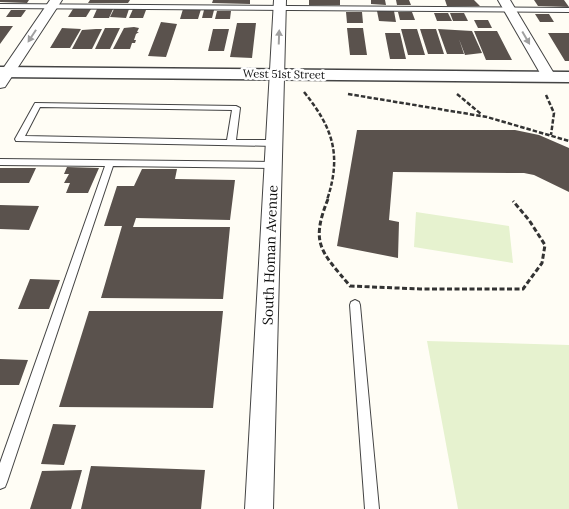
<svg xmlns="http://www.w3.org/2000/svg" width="569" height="509" font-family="Lora,serif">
<rect width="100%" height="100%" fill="#fffdf5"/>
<path fill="#e6f2cf" d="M416 212 509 226 513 263 414 247Z
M427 341 569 345V509H458Z"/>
<path fill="#5a524d" d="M0 0H29L27 3 0 2Z
M90 0H130L128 3H88Z
M213 0H250V4L212 3Z
M309 0H340V5H309Z
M371 0H385L386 5 371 4Z
M396 0H409L411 5H397Z
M445 0H474L480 6H447Z
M534 0H564L569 7 538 6Z
M73 9H91L86 17H68Z
M97 9H113L109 18H93Z
M114 9H129L126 18 110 17Z
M133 9 146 10 143 18H129Z
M183 9H201L198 19H180Z
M11 10H26L21 17H6Z
M204 10H214L212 18H202Z
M217 11H231L230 19H215Z
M377 11H394L396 22 379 21Z
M346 12H362L363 23H347Z
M398 12H412L415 20H400Z
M434 13H448L452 21H437Z
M450 13H464L468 21H453Z
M535 14H549L554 22H540Z
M474 20H488L492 28H478Z
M161 22 177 24 166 57 148 56Z
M237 23H256L252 58 230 57Z
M0 26H13L0 44Z
M134 27 139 28 137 32H139L136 34 134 40H136L135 43H132L130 49H113L124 28Z
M62 28 81 29 70 48H50Z
M105 28H120L110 49H95Z
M347 28H363L367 55H350Z
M96 29H102L92 49H72L82 30Z
M213 29H229L224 51H208Z
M401 29H417L425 55H408Z
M420 29H436L444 54H428Z
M438 29 472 31 482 53 465 55 459 39 464 54H447Z
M474 31H497L512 60H486Z
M385 33H400L406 59H390Z
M548 33H569V61H565Z
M357 130H515L539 135 569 148V192L534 175 524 173 393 172 389 220 399 222 398 258 337 246Z
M67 167 99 168 88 193H66L70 183H64L69 174H64Z
M0 168H36L29 183H0Z
M142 169H177L175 179 235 180 230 220 136 218 133 227H230L223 299 101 298 122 226H104L117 186H134Z
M0 205 39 206 29 230 0 229Z
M30 279 60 280 49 309H18Z
M89 311H223L213 408 59 407Z
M0 359 28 360 19 385H0Z
M53 424 76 425 64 465 41 464Z
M91 466 205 470 201 509H81Z
M82 470 71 509H30L42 471Z"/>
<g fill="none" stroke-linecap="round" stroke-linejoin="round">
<g stroke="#444" stroke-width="2">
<path id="service" d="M0 4 569 8V12L0 8Z
M35 103 236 106 240 108 236 140H274L278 143 274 146 16 141 15 139ZM40 107 232 110 227 140 25 136Z
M0 159 273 162 277 165 273 168 113 166 7 482 5 487 0 489V463L105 166 0 165Z
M355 300 359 302 360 305 379 509H365L350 305 351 302Z"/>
</g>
<g stroke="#444" stroke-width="2">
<path id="minor" d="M50 0H62L5 87 0 88V73Z
M274 0H286L273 509H245Z
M498 0H510L556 77 554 80H544Z"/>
</g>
<g stroke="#444" stroke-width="3">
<path id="tertiary" d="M0 67 569 72V82L0 77Z"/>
</g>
<path stroke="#333" stroke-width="2.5" stroke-dasharray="4.5 2" stroke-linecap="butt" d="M304 92C333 128 342 155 327 200
M348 94 487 117 569 141
M457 94 481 114
M546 95 554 113 551 135"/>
<path stroke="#333" stroke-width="3" stroke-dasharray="5 2.5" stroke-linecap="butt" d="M328 199C310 244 321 251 350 286L420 289H523L542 263 545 245 529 220 513 201"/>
<use href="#service" fill="#fff" fill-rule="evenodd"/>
<use href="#minor" fill="#fff" fill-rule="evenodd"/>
<use href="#tertiary" fill="#fff" fill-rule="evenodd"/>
</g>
<defs><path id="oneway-solid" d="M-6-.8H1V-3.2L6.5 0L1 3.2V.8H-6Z" transform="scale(1.25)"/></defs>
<g fill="#a0a0a0">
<use href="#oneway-solid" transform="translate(32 36) rotate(123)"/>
<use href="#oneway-solid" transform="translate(279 37) rotate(-88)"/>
<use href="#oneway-solid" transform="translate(526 38) rotate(60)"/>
</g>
<g text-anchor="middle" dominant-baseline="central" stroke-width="5" stroke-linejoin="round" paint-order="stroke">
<g font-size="11" fill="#111" stroke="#fff">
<text transform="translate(284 74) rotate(1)">West 51st Street</text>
</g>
<g font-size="14" fill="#111" stroke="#fff">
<text transform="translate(270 255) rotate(-88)">South Homan Avenue</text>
</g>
</g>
</svg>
